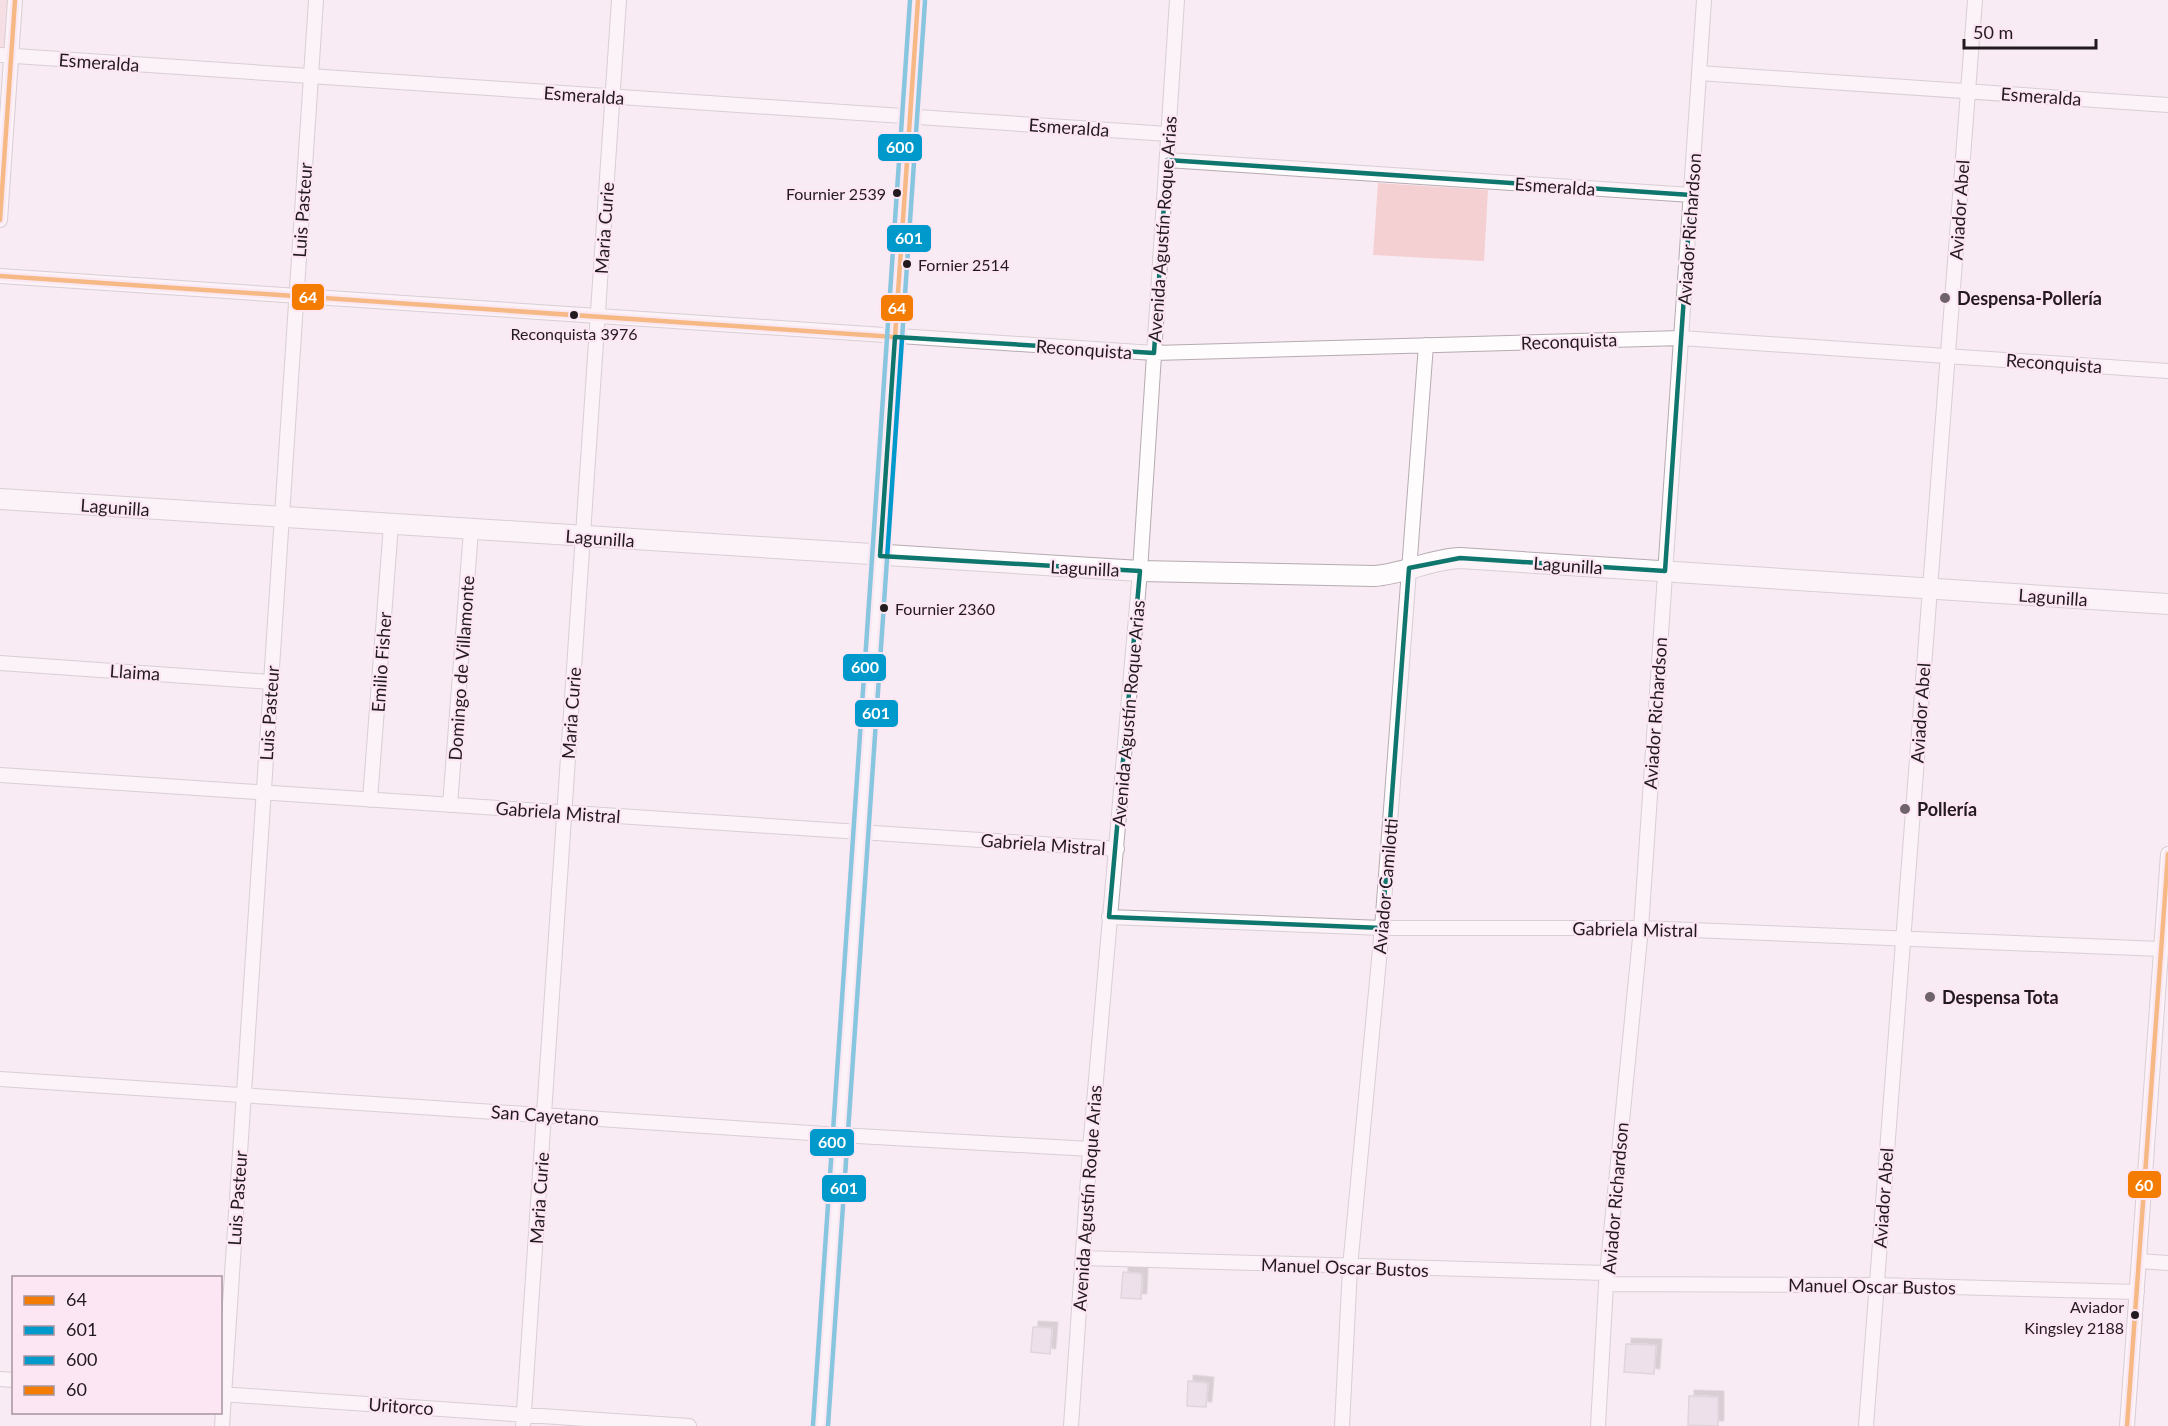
<svg xmlns="http://www.w3.org/2000/svg" width="2168" height="1426" font-family="Lato,sans-serif">
<defs>
<filter id="shadow"><feDropShadow dx="5.5" dy="-5.5" stdDeviation="0" flood-color="#0004"/></filter>
</defs>
<rect width="100%" height="100%" fill="#f8ebf3"/>
<path fill="#f4d0d3" d="M0 0H15L11 56 0 55Z
M1378 183 1488 190 1484 261 1373 255Z"/>
<path fill="#e2d3e1" stroke="#c2bac0" stroke-width="1.5" filter="url(#shadow)" d="M1123 1272 1142 1274 1141 1299 1121 1298Z
M1033 1327 1052 1328 1050 1354 1031 1352Z
M1626 1344 1656 1345 1654 1374 1624 1372Z
M1188 1381 1208 1383 1206 1407 1187 1406Z
M1689 1396 1718 1397V1426L1688 1425Z"/>
<g fill="none" stroke-linecap="round" stroke-linejoin="round">
<g stroke="#b5abb1" stroke-width="16">
<path id="minor" d="M0 55 1168 134
M1699 73 2168 105
M1167 160 1691 195
M0 220 15 0
M0 276 1154 353 1681 338 2168 371
M0 663 271 682
M0 775 1117 849
M370 800 391 525
M450 805 471 530
M1109 917 1382 928H1641L2161 949
M0 1079 840 1135 1090 1149
M1082 1258 1607 1273
M2139 1261 2168 1263
M1606 1284 1876 1285 2137 1292
M0 1379 14 1380
M220 1394 689 1426
M222 1426 316 0
M523 1426 619 0
M820 1426 918 0
M1071 1426 1090 1149 1140 571 1177 0
M1342 1426 1350 1267 1382 928 1426 345
M1598 1426 1606 1284 1641 928 1704 0
M1866 1426 1975 0
M2127 1426 2168 854"/>
</g>
<g stroke="#b5abb1" stroke-width="22">
<path id="secondary" d="M0 499 1140 571 1374 576C1404 574 1430 559 1460 558L2168 604"/>
</g>
<use href="#minor" stroke="#fefcfd" stroke-width="14"/>
<use href="#secondary" stroke="#fefcfd" stroke-width="20"/>
<g stroke="#fde6f4" stroke-width="9">
<path id="bus-1" d="M0 220 15 0
M0 276 895 337 918 0"/>
</g>
<g stroke="#fde6f4" stroke-width="9">
<path id="bus-2" d="M828 1426 925 1"/>
</g>
<g stroke="#fde6f4" stroke-width="9">
<path id="bus-3" d="M813 1425 910 0"/>
</g>
<g stroke="#fde6f4" stroke-width="9">
<path id="bus-4" d="M2127 1426 2168 854"/>
</g>
<use href="#bus-1" stroke="#f47c02" stroke-width="4.5"/>
<use href="#bus-2" stroke="#0099cb" stroke-width="4.5"/>
<use href="#bus-3" stroke="#0099cb" stroke-width="4.5"/>
<use href="#bus-4" stroke="#f47c02" stroke-width="4.5"/>
</g>
<path d="M0 0H2168V1426H0ZM1167 160 1691 195 1665 571 1460 558 1409 568 1382 928 1109 917 1140 571 880 556 895 337 1154 353Z" fill="#f8ebf3" fill-opacity=".55" fill-rule="evenodd"/>
<path fill="none" stroke="#0f766e" stroke-width="4.5" stroke-linejoin="round" d="M1167 160 1691 195 1665 571 1460 558 1409 568 1382 928 1109 917 1140 571 880 556 895 337 1154 353Z"/>
<g fill="#221a1f" stroke="#fde6f4" stroke-width="2">
<circle cx="897" cy="193" r="5"/>
<circle cx="907" cy="264" r="5"/>
<circle cx="574" cy="315" r="5"/>
<circle cx="884" cy="608" r="5"/>
<circle cx="2135" cy="1315" r="5"/>
</g>
<g fill="#6d6369" stroke="#fde6f4" stroke-width="2">
<circle cx="1945" cy="298" r="6"/>
<circle cx="1905" cy="809" r="6"/>
<circle cx="1930" cy="997" r="6"/>
</g>
<g text-anchor="middle" dominant-baseline="central" stroke-width="4.5" stroke-linejoin="round" paint-order="stroke">
<g font-size="16" fill="#221a1f" stroke="#fde6f4" text-anchor="end">
<text x="886" y="193">Fournier 2539</text>
<text x="918" y="264" text-anchor="start">Fornier 2514</text>
<text x="574" y="333" text-anchor="middle">Reconquista 3976</text>
<text x="895" y="608" text-anchor="start">Fournier 2360</text>
<text x="2124" y="1306">Aviador<tspan x="2124" dy="21">Kingsley 2188</tspan></text>
</g>
<g font-size="18" fill="#221a1f" stroke="#fde6f4">
<text transform="translate(99 62) rotate(4)">Esmeralda</text>
<text transform="translate(584 95) rotate(4)">Esmeralda</text>
<text transform="translate(2041 96) rotate(4)">Esmeralda</text>
<text transform="translate(1069 127) rotate(4)">Esmeralda</text>
<text transform="translate(1555 186) rotate(4)">Esmeralda</text>
<text transform="translate(302 210) rotate(-86)">Luis Pasteur</text>
<text transform="translate(1959 210) rotate(-86)">Aviador Abel</text>
<text transform="translate(604 228) rotate(-86)">Maria Curie</text>
<text transform="translate(1162 229) rotate(-86)">Avenida Agustín Roque Arias</text>
<text transform="translate(1689 229) rotate(-86)">Aviador Richardson</text>
<text transform="translate(1569 341) rotate(-2)">Reconquista</text>
<text transform="translate(1084 349) rotate(4)">Reconquista</text>
<text transform="translate(2054 363) rotate(4)">Reconquista</text>
<text transform="translate(115 507) rotate(4)">Lagunilla</text>
<text transform="translate(600 538) rotate(4)">Lagunilla</text>
<text transform="translate(1568 565) rotate(4)">Lagunilla</text>
<text transform="translate(1085 568) rotate(3)">Lagunilla</text>
<text transform="translate(2053 597) rotate(4)">Lagunilla</text>
<text transform="translate(381 662) rotate(-86)">Emilio Fisher</text>
<text transform="translate(461 668) rotate(-86)">Domingo de Villamonte</text>
<text transform="translate(135 672) rotate(4)">Llaima</text>
<text transform="translate(269 713) rotate(-86)">Luis Pasteur</text>
<text transform="translate(571 713) rotate(-86)">Maria Curie</text>
<text transform="translate(1128 713) rotate(-85)">Avenida Agustín Roque Arias</text>
<text transform="translate(1655 713) rotate(-86)">Aviador Richardson</text>
<text transform="translate(1920 713) rotate(-86)">Aviador Abel</text>
<text transform="translate(558 812) rotate(4)">Gabriela Mistral</text>
<text transform="translate(1043 844) rotate(4)">Gabriela Mistral</text>
<text transform="translate(1385 886) rotate(-85)">Aviador Camilotti</text>
<text transform="translate(1635 929) rotate(1)">Gabriela Mistral</text>
<text transform="translate(545 1115) rotate(4)">San Cayetano</text>
<text transform="translate(237 1198) rotate(-86)">Luis Pasteur</text>
<text transform="translate(539 1198) rotate(-86)">Maria Curie</text>
<text transform="translate(1087 1198) rotate(-86)">Avenida Agustín Roque Arias</text>
<text transform="translate(1615 1198) rotate(-85)">Aviador Richardson</text>
<text transform="translate(1883 1198) rotate(-86)">Aviador Abel</text>
<text transform="translate(1345 1267) rotate(2)">Manuel Oscar Bustos</text>
<text transform="translate(1872 1286) rotate(1)">Manuel Oscar Bustos</text>
<text transform="translate(401 1406) rotate(4)">Uritorco</text>
</g>
<g font-size="18" font-weight="bold" fill="#221a1f" stroke="#fde6f4" text-anchor="start">
<text x="1957" y="298">Despensa-Pollería</text>
<text x="1917" y="809">Pollería</text>
<text x="1942" y="997">Despensa Tota</text>
</g>
</g>
<g stroke="#fde6f4" stroke-width="2">
<rect x="877" y="133" width="46" height="29" rx="6" fill="#0099cb"/>
<rect x="886" y="224" width="46" height="29" rx="6" fill="#0099cb"/>
<rect x="291" y="283" width="34" height="28" rx="6" fill="#f47c02"/>
<rect x="880" y="294" width="34" height="28" rx="6" fill="#f47c02"/>
<rect x="842" y="653" width="45" height="29" rx="6" fill="#0099cb"/>
<rect x="854" y="699" width="45" height="29" rx="6" fill="#0099cb"/>
<rect x="809" y="1128" width="46" height="29" rx="6" fill="#0099cb"/>
<rect x="2127" y="1170" width="35" height="29" rx="6" fill="#f47c02"/>
<rect x="821" y="1174" width="46" height="29" rx="6" fill="#0099cb"/>
</g>
<g font-size="16" text-anchor="middle" font-weight="bold" fill="#fff">
<text x="900" y="153">600</text>
<text x="909" y="244">601</text>
<text x="308" y="303">64</text>
<text x="897" y="314">64</text>
<text x="865" y="673">600</text>
<text x="876" y="719">601</text>
<text x="832" y="1148">600</text>
<text x="2144" y="1191">60</text>
<text x="844" y="1194">601</text>
</g>
<rect x="12" y="1276" width="210" height="138" fill="#fde6f4" stroke="#a5949f" stroke-width="1.5"/>
<rect x="24" y="1296" width="30" height="9" fill="#f47c02" stroke="#a5949f" stroke-width="1.5"/>
<text x="66" y="1306" font-size="18" fill="#221a1f">64</text>
<rect x="24" y="1326" width="30" height="9" fill="#0099cb" stroke="#a5949f" stroke-width="1.5"/>
<text x="66" y="1336" font-size="18" fill="#221a1f">601</text>
<rect x="24" y="1356" width="30" height="9" fill="#0099cb" stroke="#a5949f" stroke-width="1.5"/>
<text x="66" y="1366" font-size="18" fill="#221a1f">600</text>
<rect x="24" y="1386" width="30" height="9" fill="#f47c02" stroke="#a5949f" stroke-width="1.5"/>
<text x="66" y="1396" font-size="18" fill="#221a1f">60</text>
<path d="M1964 39v9h132v-9" fill="none" stroke="#221a1f" stroke-width="3"/>
<text x="1973" y="39" font-size="18" fill="#221a1f" stroke="#fde6f4" stroke-width="4.5" paint-order="stroke">50 m</text>
</svg>
